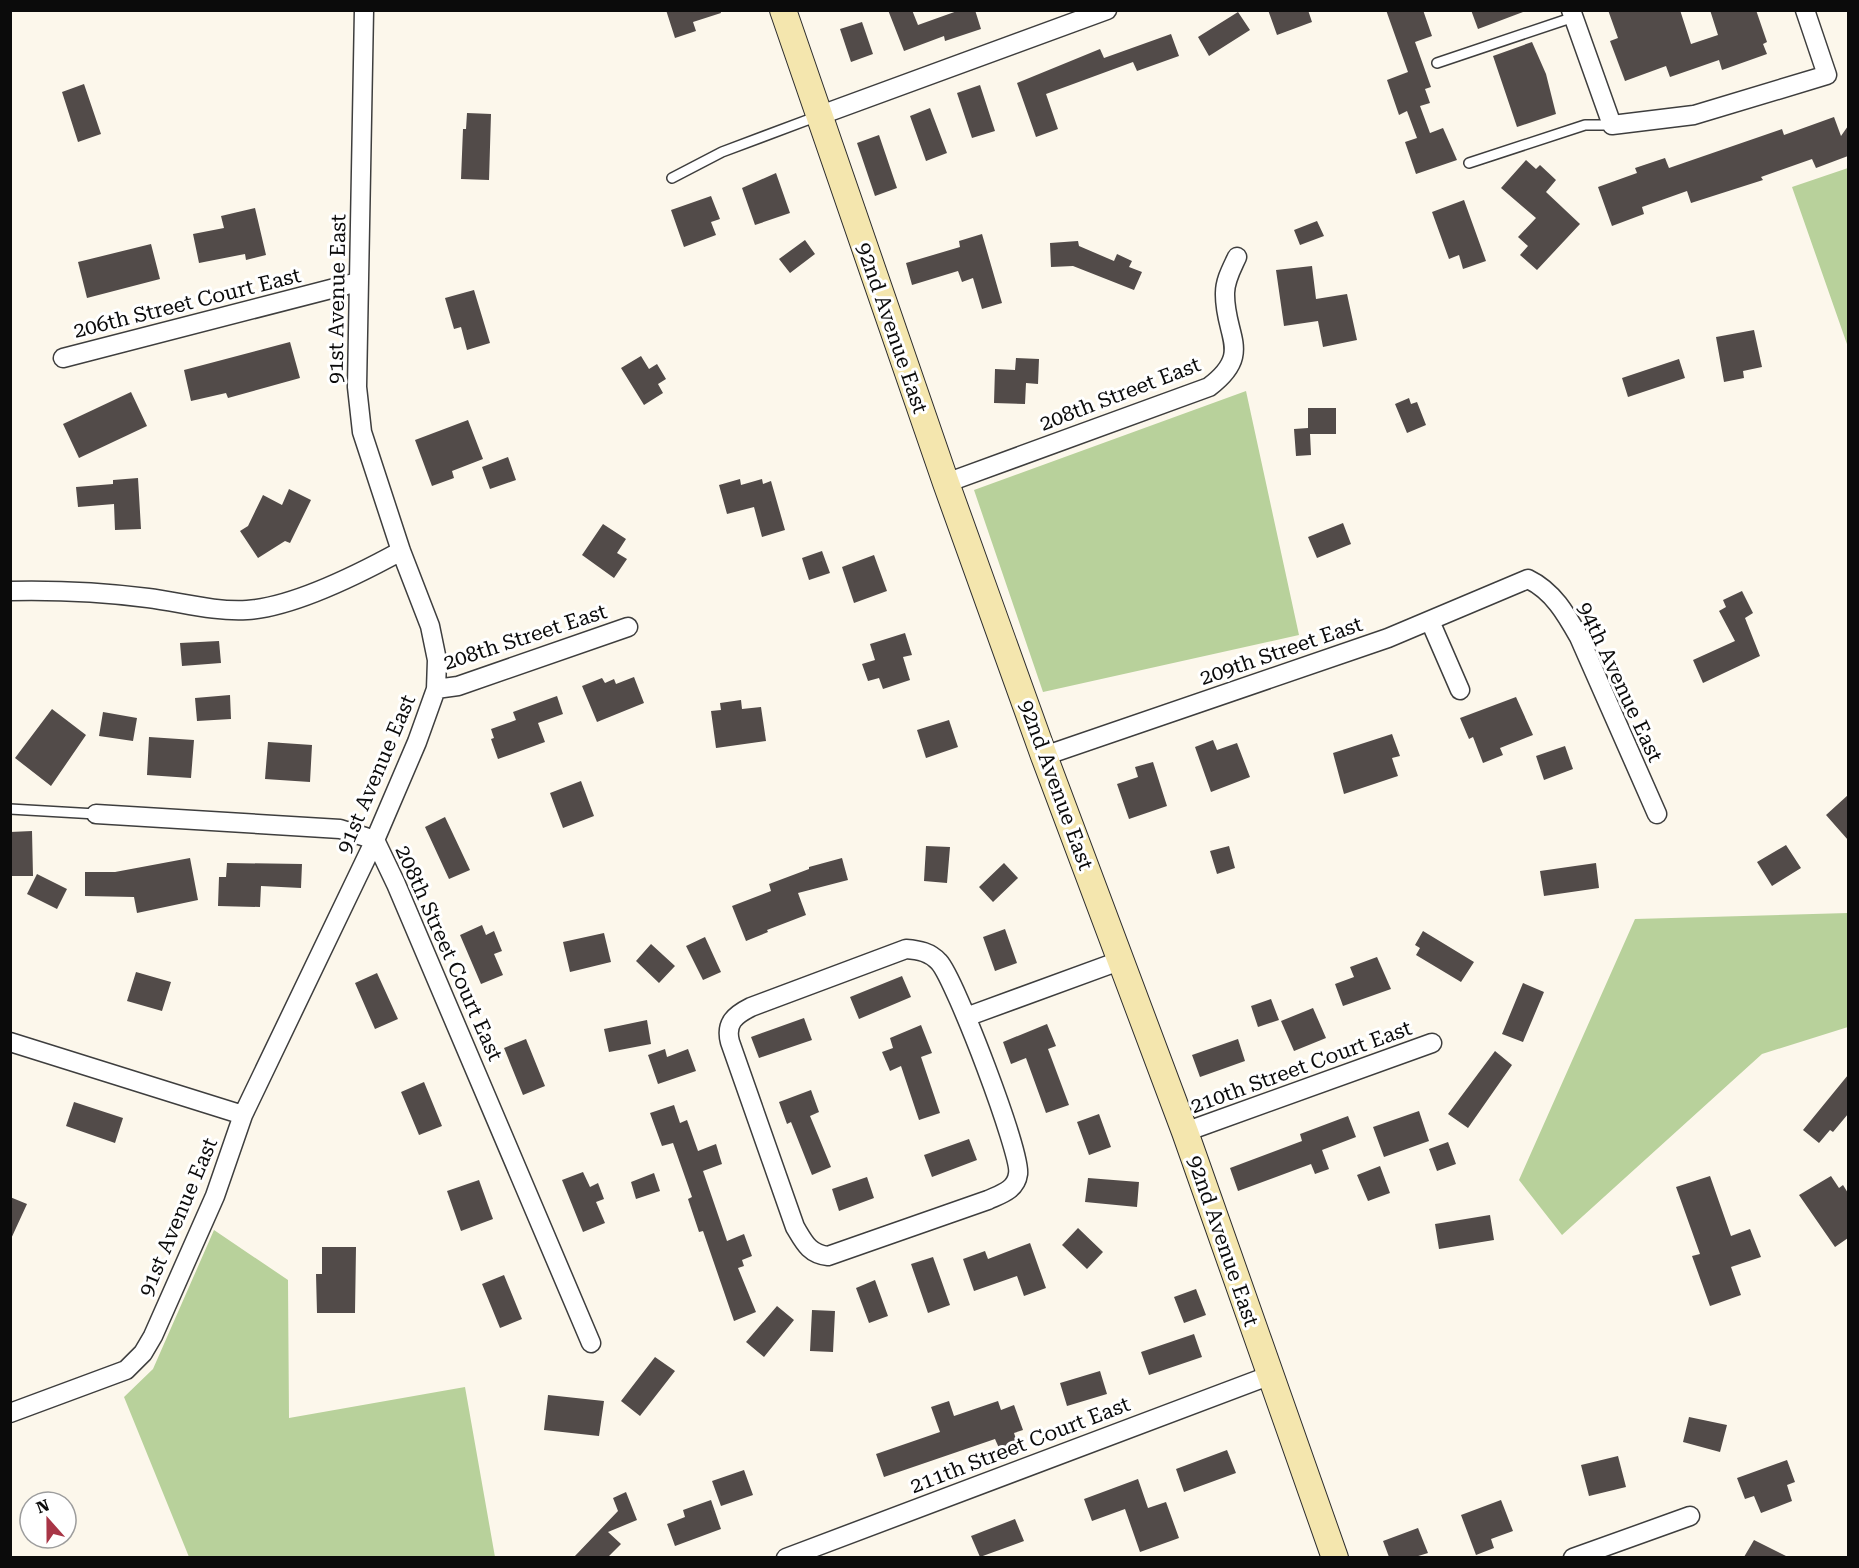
<svg xmlns="http://www.w3.org/2000/svg" width="1859" height="1568" font-family="'Roboto Serif',serif">
<rect width="100%" height="100%" fill="#fcf7eb"/>
<path fill="#b8d19b" d="M1848 168V347L1792 187Z
M1246 391 1299 635 1043 692 974 490Z
M1848 913V1027L1762 1054 1562 1235 1519 1180 1635 919Z
M214 1230 288 1280 289 1418 465 1387 495 1557H189L124 1397 153 1369Z"/>
<path fill="#524b49" d="M666 10H720L721 13 693 22 696 31 675 38Z
M888 10H912L918 25 960 10H975L981 29 945 41 944 36 904 51Z
M1268 10H1308L1312 22 1277 35Z
M1386 10H1423L1432 36 1415 42 1431 87 1425 89 1430 103 1420 106 1430 133 1443 128 1457 160 1416 174 1405 142 1417 138 1407 111 1399 115 1387 80 1408 72Z
M1471 10H1522L1523 12 1478 29Z
M1608 10H1680L1691 44 1718 35 1710 10H1756L1767 42 1763 44 1767 54 1722 70 1719 60 1670 77 1666 66 1625 81 1610 41 1618 38Z
M1238 12 1250 30 1209 56 1198 37Z
M862 22 873 54 851 62 840 29Z
M1171 34 1179 56 1137 71 1133 62 1046 94 1058 129 1036 137 1017 83 1100 49 1104 58Z
M1532 42 1546 74 1556 114 1517 127 1493 56Z
M84 84 101 134 78 142 62 92Z
M980 85 995 131 972 138 957 93Z
M930 108 947 153 926 161 910 116Z
M467 113 491 114 489 180 461 179 463 129H466Z
M1834 117 1841 136 1848 126V156L1816 168 1812 159 1761 177 1763 180 1691 203 1687 191 1642 207 1644 214 1612 226 1598 187 1637 173 1635 168 1665 158 1669 168 1782 129 1784 135Z
M879 135 897 188 875 196 857 143Z
M1526 160 1536 169 1540 165 1556 180 1546 192 1580 224 1537 270 1520 255 1528 246 1518 237 1536 218 1501 188Z
M776 173 790 213 755 225 742 188Z
M711 196 720 219 711 222 716 235 684 247 671 210Z
M1464 200 1486 261 1463 269 1459 255 1449 259 1432 212Z
M255 208 266 255 246 260 245 254 199 263 193 234 224 228 221 216Z
M1317 221 1324 236 1300 245 1294 230Z
M982 234 1002 303 982 309 973 278 962 282 958 271 912 285 906 263 960 247 959 241Z
M805 240 815 254 790 273 779 259Z
M1078 241 1079 246 1114 261 1117 254 1132 261 1129 267 1142 272 1134 290 1073 266 1051 267 1050 243Z
M151 244 160 279 87 298 78 262Z
M1312 266 1316 299 1347 294 1357 340 1323 347 1318 321 1284 326 1276 270Z
M474 290 490 343 467 350 461 327 454 329 445 298Z
M1754 330 1762 367 1743 371 1744 378 1724 382 1716 337Z
M290 342 300 378 228 398 226 393 191 401 184 370Z
M641 356 649 369 657 364 666 379 658 384 663 393 644 405 621 368Z
M1016 358 1039 359 1038 384 1026 383 1025 404 994 403 995 369 1015 370Z
M1679 359 1685 378 1628 397 1622 378Z
M131 392 147 426 79 458 63 424Z
M1409 398 1411 404 1417 402 1426 425 1407 433 1395 404Z
M1308 408H1336V434H1310L1311 455 1296 456 1294 429 1308 428Z
M468 420 483 459 452 471 454 478 432 486 415 440Z
M508 457 516 480 490 489 482 467Z
M138 478 141 529 115 530 114 504 78 507 76 487 113 484V480Z
M740 479 741 485 762 479 763 484 771 481 785 530 762 537 754 507 727 514 719 485Z
M289 489 311 500 290 543 285 541 258 558 240 531 248 526 263 495 282 505Z
M1343 523 1351 544 1317 558 1308 537Z
M603 524 626 539 617 553 627 559 614 578 582 555Z
M822 551 830 573 809 580 802 558Z
M874 555 887 591 854 603 842 567Z
M1742 591 1753 613 1745 618 1760 656 1703 683 1693 660 1735 641 1719 611 1726 607 1723 600Z
M905 633 912 655 903 657 910 680 883 689 879 678 868 681 862 664 875 660 870 644Z
M219 641 221 663 182 666 180 643Z
M634 677 644 703 597 722 582 686 602 678 605 683 614 679 616 684Z
M230 695 231 719 197 721 195 698Z
M557 696 563 714 538 723 545 742 498 759 491 739 494 738 491 729 516 720 513 712Z
M1516 697 1533 735 1500 748 1503 755 1483 763 1473 737 1469 739 1460 718Z
M741 700 742 709 761 707 766 741 716 748 711 711 721 710 720 703Z
M52 709 86 735 51 786 15 758Z
M103 712 137 718 133 741 99 736Z
M949 720 958 747 926 758 917 730Z
M1392 734 1400 756 1392 758 1398 776 1344 794 1333 753Z
M149 737 194 740 191 778 147 775Z
M1213 740 1217 750 1237 743 1250 777 1211 792 1195 747Z
M268 742 312 745 310 782 265 779Z
M1565 746 1573 769 1544 780 1536 756Z
M1153 762 1167 806 1129 819 1117 784 1138 777 1135 767Z
M581 781 594 816 563 828 550 793Z
M1848 795V840L1826 815Z
M445 817 470 870 449 879 425 827Z
M32 831 33 876H10V832Z
M1786 845 1801 868 1772 886 1757 862Z
M926 846 950 847 947 883 924 881Z
M1229 846 1235 868 1217 874 1210 851Z
M190 858 198 900 137 913 134 897 85 896V872H115Z
M842 858 848 880 798 893 806 915 767 930 768 932 746 941 732 906 771 891 769 884 809 869V867Z
M227 863 302 864 301 888 261 886 260 907 218 906 219 877H226Z
M1004 863 1018 878 993 902 979 887Z
M1596 863 1599 888 1544 896 1540 871Z
M37 874 67 889 57 909 27 894Z
M482 925 486 935 494 931 502 951 494 954 503 975 481 984 460 935Z
M1005 929 1017 963 995 971 983 937Z
M1423 931 1474 962 1461 982 1416 955 1420 948 1415 945Z
M604 933 611 962 570 972 563 942Z
M705 937 721 972 703 980 686 946Z
M651 944 675 966 659 983 636 961Z
M1377 957 1391 989 1343 1006 1335 984 1354 977 1350 967Z
M136 972 171 982 162 1011 127 1001Z
M377 973 398 1019 375 1029 355 983Z
M902 976 911 997 859 1019 850 997Z
M1523 983 1544 992 1523 1042 1502 1034Z
M1271 999 1279 1020 1258 1027 1251 1006Z
M1313 1008 1326 1038 1294 1051 1281 1021Z
M804 1018 812 1040 759 1058 751 1037Z
M647 1020 651 1044 609 1052 604 1029Z
M1047 1024 1056 1046 1048 1049 1069 1105 1046 1113 1026 1058 1011 1064 1003 1042Z
M921 1025 932 1053 921 1057 940 1113 919 1120 901 1066 890 1071 882 1052 893 1048 890 1038Z
M526 1039 545 1086 523 1095 504 1048Z
M1238 1039 1245 1061 1200 1077 1192 1055Z
M665 1049 667 1057 688 1049 696 1071 658 1084 648 1055Z
M1495 1051 1512 1065 1468 1128 1448 1114Z
M1848 1075V1114L1833 1132 1830 1130 1819 1143 1803 1130Z
M424 1082 442 1126 419 1135 401 1092Z
M811 1090 819 1112 810 1116 831 1167 812 1175 791 1122 787 1124 779 1102Z
M74 1102 123 1118 115 1143 66 1126Z
M674 1105 680 1123 687 1120 698 1151 716 1144 722 1164 703 1171 727 1241 744 1234 752 1256 742 1260 744 1266 738 1268 756 1312 734 1321 703 1231 699 1232 688 1199 692 1197 673 1143 662 1146 650 1113Z
M1419 1111 1429 1141 1384 1157 1373 1127Z
M1099 1114 1111 1147 1089 1155 1077 1122Z
M1348 1116 1356 1137 1322 1150 1329 1169 1315 1174 1311 1164 1238 1191 1230 1168 1302 1141 1300 1134Z
M969 1139 977 1160 932 1177 924 1155Z
M1448 1142 1456 1164 1437 1171 1429 1149Z
M1380 1166 1390 1193 1368 1201 1357 1175Z
M583 1172 590 1187 598 1183 604 1199 596 1202 605 1223 583 1232 562 1180Z
M654 1173 660 1191 636 1199 631 1182Z
M1710 1176 1731 1236 1750 1229 1761 1257 1731 1267 1741 1295 1710 1306 1692 1256 1700 1254 1676 1187Z
M1831 1176 1839 1188 1843 1185 1848 1193V1238L1835 1247 1799 1195Z
M867 1177 874 1198 839 1211 832 1189Z
M1088 1178 1139 1182 1137 1207 1085 1202Z
M479 1180 493 1219 461 1231 447 1191Z
M10 1197 27 1204 10 1241Z
M1490 1215 1494 1240 1439 1249 1435 1224Z
M1078 1228 1103 1252 1087 1269 1062 1245Z
M1030 1243 1046 1288 1024 1296 1017 1276 974 1291 963 1259 985 1251 988 1259Z
M322 1247H356L355 1313H317L316 1274H322Z
M933 1257 950 1305 928 1313 911 1264Z
M504 1275 522 1319 500 1328 482 1284Z
M875 1280 888 1316 869 1323 856 1288Z
M1196 1289 1206 1315 1184 1323 1174 1297Z
M777 1306 794 1320 764 1357 746 1342Z
M812 1310 835 1311 833 1352 810 1351Z
M1194 1334 1202 1357 1149 1375 1141 1352Z
M655 1357 675 1371 640 1416 621 1401Z
M1100 1371 1107 1394 1067 1406 1060 1383Z
M548 1395 604 1401 599 1436 544 1430Z
M949 1401 954 1416 998 1401 1001 1410 1014 1405 1023 1430 1014 1433 1017 1442 999 1448 995 1439 884 1477 876 1454 940 1432 931 1407Z
M1689 1417 1727 1425 1720 1452 1683 1442Z
M1227 1450 1236 1473 1184 1492 1176 1469Z
M1618 1456 1626 1487 1589 1496 1581 1465Z
M1787 1460 1795 1482 1787 1485 1792 1501 1761 1513 1754 1496 1745 1499 1737 1478Z
M744 1470 753 1495 721 1506 712 1481Z
M1138 1479 1148 1508 1166 1502 1179 1538 1140 1552 1125 1509 1092 1521 1084 1499Z
M626 1492 637 1520 608 1532 621 1544 608 1557H574L618 1511 613 1498Z
M711 1500 721 1529 675 1546 667 1524 685 1517 683 1510Z
M1501 1500 1513 1531 1491 1539 1494 1548 1476 1555 1461 1515Z
M1015 1519 1024 1541 980 1557 971 1536Z
M1418 1528 1428 1553 1415 1557H1389L1383 1541Z
M1754 1540 1788 1557H1744Z"/>
<g fill="none" stroke-linecap="round" stroke-linejoin="round">
<g stroke="#3e3e3e" stroke-width="12">
<path id="lane" d="M1437 63 1574 17
M1469 163 1585 125H1612
M672 178 722 152 818 116
M10 809 96 814"/>
</g>
<g stroke="#3e3e3e" stroke-width="21">
<path id="street" d="M1571 10 1612 125 1694 115 1827 75 1805 10
M818 116 1107 10
M63 358 358 282
M946 483 1209 387C1254 353 1224 336 1225 293 1225 280 1232 268 1237 257
M10 591C57 590 101 592 148 598 180 602 214 612 247 610 294 607 359 574 401 551
M1430 621 1460 690
M436 689 458 686 628 627
M1044 756 1388 638 1528 579C1553 591 1566 614 1579 637L1657 814
M96 814 340 829 375 840 396 884 591 1343
M906 949C919 950 930 952 939 962 955 979 1022 1155 1018 1174 1016 1190 1001 1194 988 1200L828 1256C809 1254 804 1242 795 1227L730 1042C725 1023 735 1015 751 1007Z
M966 1017 1122 960
M10 1042 243 1115
M1185 1132 1432 1043
M10 1413 126 1370 143 1353 153 1336 215 1196 243 1115 375 840 417 742 436 689 437 660 430 626 401 551 362 432 357 387 364 10
M786 1558 1271 1375
M1573 1558 1690 1516"/>
</g>
<g stroke="#2d2d2d" stroke-width="28">
<path id="secondary" d="M783 10 946 483 1044 756 1185 1132 1335 1558"/>
</g>
<use href="#lane" stroke="#fff" stroke-width="9"/>
<use href="#street" stroke="#fff" stroke-width="18"/>
<use href="#secondary" stroke="#f4e6ae" stroke-width="26"/>
</g>
<g text-anchor="middle" dominant-baseline="central" stroke-width="6" stroke-linejoin="round" paint-order="stroke">
<g font-size="21" fill="#0b0b0b" stroke="#fff">
<text transform="translate(337 299) rotate(-89)">91st Avenue East</text>
<text transform="translate(187 303) rotate(-14)">206th Street Court East</text>
<text transform="translate(892 328) rotate(71)">92nd Avenue East</text>
<text transform="translate(1120 394) rotate(-21)">208th Street East</text>
<text transform="translate(525 637) rotate(-18)">208th Street East</text>
<text transform="translate(1281 651) rotate(-19)">209th Street East</text>
<text transform="translate(1620 682) rotate(65)">94th Avenue East</text>
<text transform="translate(376 774) rotate(-67)">91st Avenue East</text>
<text transform="translate(1056 785) rotate(70)">92nd Avenue East</text>
<text transform="translate(449 953) rotate(66)">208th Street Court East</text>
<text transform="translate(1301 1067) rotate(-20)">210th Street Court East</text>
<text transform="translate(178 1217) rotate(-67)">91st Avenue East</text>
<text transform="translate(1223 1241) rotate(71)">92nd Avenue East</text>
<text transform="translate(1020 1445) rotate(-21)">211th Street Court East</text>
</g>
</g>
<rect width="1859" height="1568" fill="none" stroke="#0b0b0b" stroke-width="24"/>
<g transform="translate(48 1520) rotate(339)"><circle r="28" fill="#ffffff" stroke="#9d9d9d" stroke-width="1.5"/>
<path d="M0-4.5L10 22L0 15L-10 22Z" fill="#a83546"/>
<text y="-9" font-size="16" font-weight="bold" text-anchor="middle" fill="#0b0b0b">N</text>
</g>
</svg>
